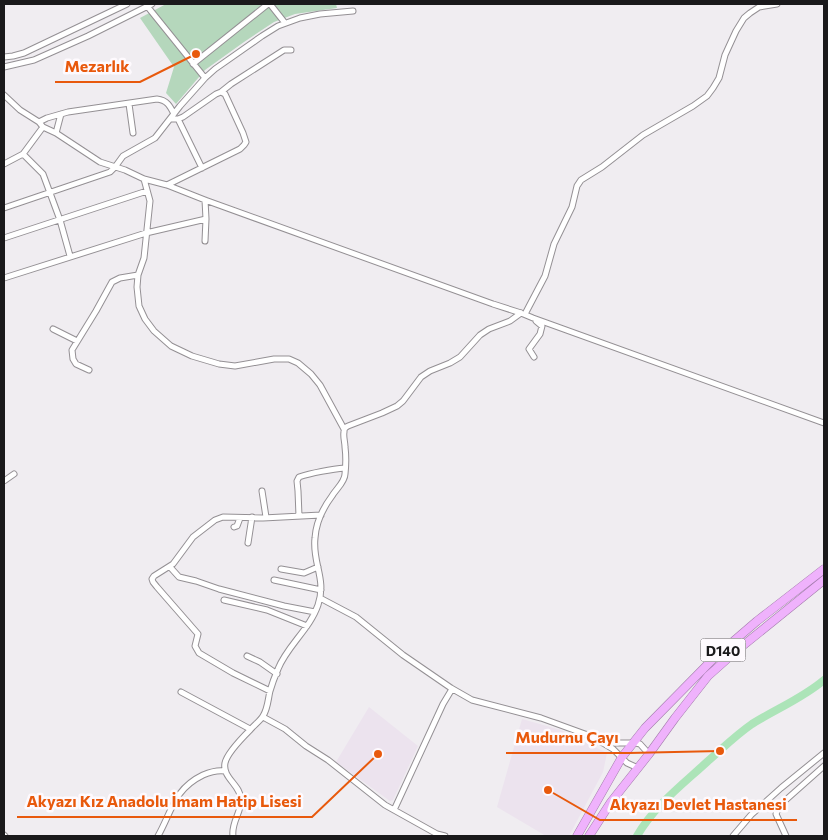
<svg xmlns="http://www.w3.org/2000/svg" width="828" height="840" font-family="Commissioner,sans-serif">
<rect width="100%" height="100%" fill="#f0edf1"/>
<path fill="#ece3ee" d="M369 707 418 746 393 800 390 801 336 762Z
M522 719 561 730 607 753 603 772 569 836H546L497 807Z"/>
<path fill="#b5d7bc" d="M166 4H336L337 8 295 14 274 22 244 42 205 70 176 104 166 93 174 67 140 18Z"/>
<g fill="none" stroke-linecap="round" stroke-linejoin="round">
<path stroke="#ace4b8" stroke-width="8" d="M637 836C655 805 682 785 708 761 723 748 736 735 752 724 776 709 803 698 824 680"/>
<g stroke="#949094" stroke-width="7">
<path id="minor" d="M270 4 285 23
M147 6 205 78
M4 57 13 56 24 53 127 4
M193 64 268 4
M4 67 34 60 88 36 152 4
M221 92 231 84 284 50H291
M4 95 20 110 39 122 43 127 56 133 100 162 125 170 144 179 167 185 205 200 493 304 521 313 533 318 824 423
M129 104 133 133
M178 119 202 168
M39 122 47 118 68 112 157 99C167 100 170 106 174 114
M56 133 61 114
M23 154 43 174 60 220 70 256
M4 164 23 154 43 127
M144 179 150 201 144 258 138 275 137 287 139 306 145 319 154 331 171 346 192 356 219 364 235 366 274 359H289L298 363 311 374 320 385 344 429
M167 185 240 149 244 145 246 142 243 133 225 94 221 92 216 94 183 117 178 119H171
M4 208 110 172 115 167 123 156 155 138 180 106 205 78 215 69 262 36 278 26 300 18 320 14 353 11
M4 238 147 191
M205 241 206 219 205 200
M4 278 146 233 206 219
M525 314 545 276 554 244 572 207 577 186 581 180 602 167 643 135 693 106 707 96 713 88 719 78 725 55 736 31 744 18 750 13 759 7 777 4
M53 329 77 341
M534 357 529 349 540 334 542 326 536 321
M89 370 76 364 73 359 72 350 96 311 112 282 120 278 138 275
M4 481 14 474
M262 491 266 517
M299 516 298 491 297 481 299 477C311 473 332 469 345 468
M234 527 237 526 240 518
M248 543 252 517
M170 567 179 577 196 581 219 589 284 606 315 612
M281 569 304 573 318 567
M274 580 321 590
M320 598 356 617 403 655 451 688 472 700 541 718 585 734 603 743 613 749 627 763 638 768
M224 600 267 610 307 626
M247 656 260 662 277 674
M270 691 233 673 199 653 195 646 198 634 157 587 153 582 152 579 154 576 173 564 193 537 215 520 223 517 263 518 321 515
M181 692 250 729
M263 717 285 729 306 746 328 760 385 805 437 834 445 836
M603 743H636L640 744 649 754
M394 810 443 704 452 689
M4 835 5 836
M158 836C172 811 174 789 203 775 210 772 218 770 225 771
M233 836C231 823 241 813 241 800 241 785 222 778 225 763 227 753 243 737 250 730 254 725 260 721 263 716 268 708 268 699 270 691 272 684 275 676 278 669 287 646 310 629 318 605 327 579 312 563 315 538 316 523 323 508 332 496 336 489 345 482 345 474 346 465 346 455 345 447 345 442 343 437 344 432 344 428 345 428 348 426L382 413 397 406 403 401 421 377 430 371 450 363 460 357 480 335 489 329 510 321 521 313
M733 836 751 815 781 788 824 753
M786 836 776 814 779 806 824 766"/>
</g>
<g stroke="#a47cad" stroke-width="9">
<path id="highway" d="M577 836 622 757 645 728 714 658 757 621 824 569
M589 836 611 802 649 754 675 718 708 676 735 652 824 580"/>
</g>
<use href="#minor" stroke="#fff" stroke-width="5"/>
<use href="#highway" stroke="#efb2fc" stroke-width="8"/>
</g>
<g text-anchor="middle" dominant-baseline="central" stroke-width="5" stroke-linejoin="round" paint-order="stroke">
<rect fill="#fefafe" stroke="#5e5c5f" stroke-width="1" x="700.5" y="638.5" width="45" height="23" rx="4"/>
<g font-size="14" font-weight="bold" fill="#1a191b">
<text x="723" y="650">D140</text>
</g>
</g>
<path fill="none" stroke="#e8590c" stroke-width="2" d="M196 54L140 82H55M720 751L629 753H506M378 754L312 817H17M548 790L600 820H797"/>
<g fill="#e8590c" stroke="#fefafe" stroke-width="2">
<circle cx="196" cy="54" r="5"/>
<circle cx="720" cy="751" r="5"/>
<circle cx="378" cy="754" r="5"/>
<circle cx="548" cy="790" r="5"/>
</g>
<g font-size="16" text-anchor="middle" font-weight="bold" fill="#e8590c" stroke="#fefafe" stroke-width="5" stroke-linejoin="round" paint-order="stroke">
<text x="97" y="72">Mezarlık</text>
<text x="567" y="743">Mudurnu Çayı</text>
<text x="164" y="807">Akyazı Kız Anadolu İmam Hatip Lisesi</text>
<text x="698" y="810">Akyazı Devlet Hastanesi</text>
</g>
<rect width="828" height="840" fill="none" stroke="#1a191b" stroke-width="10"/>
</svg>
